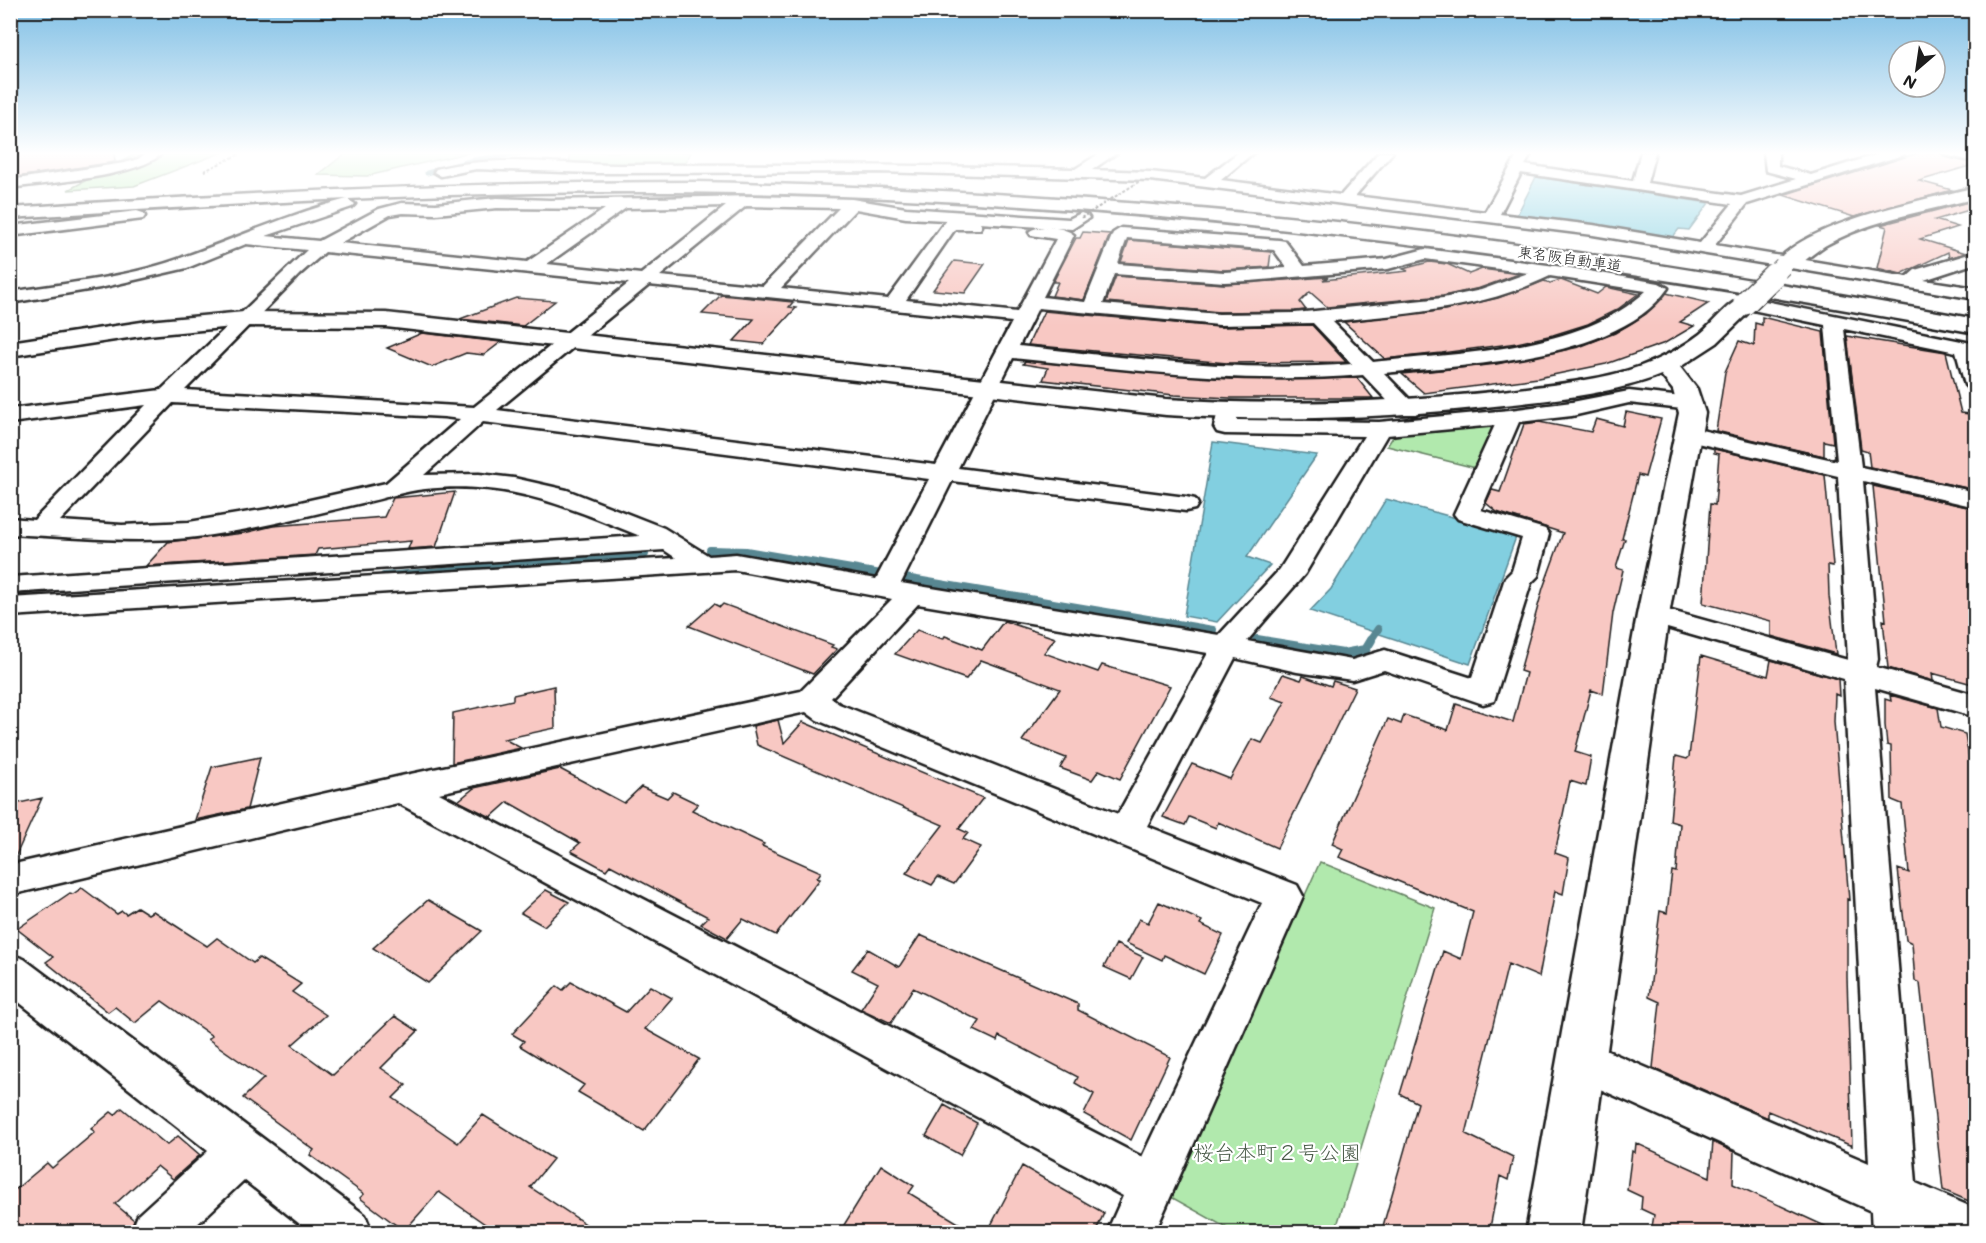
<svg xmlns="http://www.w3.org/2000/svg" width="1986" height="1243" font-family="Mali,'Klee One',sans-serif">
<rect width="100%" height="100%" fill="#fff"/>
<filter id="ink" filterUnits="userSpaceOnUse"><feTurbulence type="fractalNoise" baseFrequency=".0167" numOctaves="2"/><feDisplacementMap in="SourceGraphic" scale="12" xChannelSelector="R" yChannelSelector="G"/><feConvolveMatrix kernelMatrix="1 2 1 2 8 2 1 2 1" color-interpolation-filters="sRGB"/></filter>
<g filter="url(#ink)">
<path fill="#b1e9ad" stroke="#668264" stroke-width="1.5" d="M139 152H223L134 186 68 190Z
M347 152H471L367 176 318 175Z
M570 152H691L683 168 570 166Z
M1487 424 1493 430 1476 468 1387 446 1393 437 1409 432Z
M1320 862 1435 908 1335 1232H1234L1169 1196Z"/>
<path fill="#82cfe0" stroke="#598792" stroke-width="1.5" d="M1536 177 1709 203 1689 230 1679 229 1672 238 1517 215Z
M1213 442 1317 455 1247 557 1270 565 1217 622 1184 616Z
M1386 499 1511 533 1516 537 1470 664 1310 611 1331 589Z"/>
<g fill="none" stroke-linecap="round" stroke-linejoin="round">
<path stroke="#598792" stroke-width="5" d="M427 173 473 160 528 152"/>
<path stroke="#598792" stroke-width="8" d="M710 550 746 551 1213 630
M384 576 645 554
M1257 640 1265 641
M1370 641 1378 629"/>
<path stroke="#598792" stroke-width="10" d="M1257 640 1343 654 1365 650 1371 640"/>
</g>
<path fill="#f8c8c3" stroke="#1c1c1c" stroke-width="1.5" d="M10 152H114L115 162 10 178Z
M1921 152H1939L1945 157 1976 164 1919 181 1952 190 1854 217 1783 195Z
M1976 200V208L1935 220 1958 227 1920 239 1966 253 1949 258 1948 252 1901 274 1877 268 1887 227 1880 225Z
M1083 232 1110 234 1084 300 1052 296 1058 282H1053L1076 238H1080Z
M1129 240 1271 252 1269 267 1224 270 1121 262Z
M954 261 985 264 965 293 933 290Z
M1429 262 1447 264 1469 274 1482 269 1519 274 1480 288 1443 296 1327 307 1310 292 1300 302 1306 310 1295 311 1219 312 1106 302 1116 276 1224 284 1328 277 1323 280 1408 271 1403 269Z
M1561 280 1597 294 1606 287 1638 294 1618 309 1588 324 1553 335 1517 343 1442 353 1385 359 1344 322 1444 310 1498 298 1544 281 1550 283Z
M1666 293 1709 303 1680 322 1694 326 1665 343 1606 364 1538 378 1424 393 1402 374 1497 364 1579 347 1615 333 1646 314Z
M721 295 793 302 789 307 796 308 763 344 734 341 754 319 702 314Z
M516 298 555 301 523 326 460 319Z
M1044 311 1219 327 1312 325 1346 362 1227 363 1028 345Z
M1762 317 1823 332 1833 443 1824 441V456L1716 431 1725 372 1739 341 1754 346 1755 323 1762 325Z
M422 333 501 342 484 355 466 353 432 367 387 348Z
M1847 336 1946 352 1961 413 1970 414 1976 429V490L1870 467 1868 451 1861 449Z
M1025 361 1232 379 1357 378 1373 398H1230L1174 395 1043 380 1048 368 1023 364Z
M1626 412 1661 419 1645 477 1638 475 1622 539H1625L1616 568 1623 570 1613 613 1603 694 1591 690 1575 752 1591 757 1586 786 1570 781 1555 853 1569 858 1563 894 1555 891 1539 977 1508 964 1466 1134 1513 1157 1508 1180 1500 1176 1489 1233H1381L1418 1103 1400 1094 1443 951 1461 959 1473 912 1339 857 1343 849 1332 844 1388 719 1401 724 1404 715 1448 730 1456 704 1513 722 1526 673 1520 671 1543 588 1563 533 1497 512 1486 503 1492 490 1500 492 1524 424 1539 422 1591 432 1596 419 1623 426Z
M1714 449 1825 475 1833 566 1828 565 1829 596 1836 654 1771 636V621L1703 603 1710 504 1715 505 1719 454 1714 453Z
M1873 486 1976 509V685L1932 673 1933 681 1888 668 1883 620 1886 621Z
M455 492 436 547 408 549 411 541 318 549 315 555 146 566 168 542 244 533 273 526 384 517 393 498Z
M714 604 720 607 723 604 833 645 831 647 837 649 813 674 689 626Z
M1004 621 1055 638 1044 653 1098 672 1102 665 1170 686 1120 779 1099 770 1092 780 1060 768 1066 758 1022 741 1060 689 981 660 966 679 895 654 917 630 943 639 945 636 982 650Z
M1701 656 1768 676 1771 660 1838 679 1839 696 1835 694 1834 722 1849 900 1847 899V977L1852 1146 1768 1111V1118L1653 1068 1660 1002 1649 997 1660 911 1667 913 1672 871 1676 872 1680 824 1670 821 1676 756 1687 759 1689 757Z
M1283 674 1301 680 1303 676 1331 686 1333 681 1355 688 1277 848 1218 822 1216 828 1189 817 1185 825 1163 817 1192 764 1230 779 1252 739 1262 743 1285 702 1271 697Z
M554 686 555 728 504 739 521 748 452 763 453 713 513 700V695Z
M1890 695 1938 708 1941 727 1965 734 1976 799V1204L1943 1190 1920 983 1915 981 1912 943 1906 940 1898 869 1909 873 1902 804 1892 800 1891 746 1887 745 1885 725V699L1891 701Z
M778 720 784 743 803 722 983 798 959 829 968 833 963 839 981 847 954 884 938 877 932 885 906 873 943 825 757 745 753 726Z
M260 757 247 809 195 820 212 767Z
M560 769 624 803 641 787 667 798 673 792 698 804 692 810 764 844 762 846 821 872 817 878 820 879 776 935 743 919 727 938 701 924 708 917 610 865 606 870 571 851 580 843 508 802 491 817 458 801 474 788Z
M42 798 13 862 10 863V805Z
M82 888 117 914 122 911 126 914 137 907 148 914 153 911 207 946 217 938 253 963 259 958 301 984 292 992 326 1015 292 1045 333 1075 395 1016 418 1031 381 1068 406 1085 393 1098 458 1143 483 1115 553 1159 530 1187 599 1233H498L439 1192 404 1231 360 1198 364 1194 310 1155 314 1150 243 1098 264 1078 208 1039 212 1036 162 1001 135 1023 115 1007 108 1012 46 962 53 957 17 929 70 893 73 894Z
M546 890 569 902 544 926 521 913Z
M428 900 482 931 428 983 373 948Z
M1159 902 1202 921 1200 924 1223 935 1204 974 1164 955 1162 960 1126 943 1139 919 1148 923Z
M920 935 1078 1004V1010L1170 1057 1131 1140 1084 1114 1094 1094 1075 1083 1078 1077 999 1036 997 1041 974 1030 980 1021 913 988 891 1023 861 1009 878 983 852 970 868 949 899 967Z
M1116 944 1143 957 1131 979 1104 967Z
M571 982 626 1012 650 986 672 998 645 1029 699 1059 644 1131 578 1092 584 1085 520 1046 524 1041 512 1034 557 986 563 990Z
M944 1105 977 1123 960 1155 926 1136Z
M122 1108 167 1145 178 1136 200 1155 173 1179 157 1166 115 1204 134 1220 129 1233H10V1194L47 1163 52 1168 95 1132 91 1129 111 1112 115 1115Z
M1713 1142 1734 1152 1733 1184 1840 1233H1651L1654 1215 1641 1209 1642 1197 1627 1190 1632 1151 1635 1153 1636 1143 1710 1177Z
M881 1165 914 1186 909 1193 975 1233H839Z
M1022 1166 1104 1213 1095 1233H987Z"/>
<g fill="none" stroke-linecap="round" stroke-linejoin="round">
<g stroke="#1c1c1c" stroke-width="5">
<path id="street" d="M148 152H163C142 177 45 183 10 188V180L124 163 138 159Z
M1102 152H1118L1092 170 1150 172 1205 178 1239 152H1254L1221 180 1341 195 1379 152H1393L1355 196 1485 212 1519 152 1532 153 1525 165 1633 181 1641 152H1655L1647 183 1741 196 1796 179 1766 171 1764 152H1778V166L1811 175 1885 152H1905L1903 155 1747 204 1715 245 1907 277 1915 270 1976 252V263L1924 280 1976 288V299L1593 235 1150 180 880 172 593 173 476 169 441 176 434 172 436 169C496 154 560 165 621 165 773 164 924 165 1075 169ZM1521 173 1732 204 1700 243 1593 225 1500 214Z
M1944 152 1976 154V162L1946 155Z
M755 196 852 199 906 208 1069 219 1081 213 1087 215 1089 218 1072 229 980 223 982 226 980 229H955L906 300 1017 312 1056 239 1031 235 1029 232C1037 224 1066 227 1074 235L1043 297 1085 302 1113 233 1121 228 1279 240 1285 241 1304 266 1387 259 1425 249 1571 268 1659 283 1668 288C1619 360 1465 365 1384 373L1419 409 1416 414H1400L1363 375C1246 385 1130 370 1013 358L958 468 1186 497 1195 499 1198 504 1195 509 1186 511 952 481 901 583 1219 635 1280 569 1364 436 1225 434 1217 432 1214 427 1219 407H1235L1238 412 1237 420 1379 422 1510 410 1572 402 1629 391 1691 398 1699 399 1702 404 1699 409 1691 410 1629 403 1572 416 1519 422 1481 510 1545 529 1549 534 1538 576 1531 583 1494 701 1483 704 1384 670 1352 680 1297 672 1235 658 1147 826 1297 885 1303 896 1155 1232H1107L1123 1196 398 803 10 895V865L401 776 801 691 892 599 736 570 10 616V598L676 558 664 550 10 593V577L640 536C566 506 507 480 425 489 404 491 383 499 362 503 305 516 247 532 188 538 129 543 70 537 10 534V518L34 520 146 405 10 423V409L161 390 307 250 246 244 187 268 100 288 10 303V292C66 283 125 278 178 259 234 239 289 214 347 199L355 204 352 207 266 236 319 241 379 209 402 203 436 204 497 198 550 200ZM726 206 641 274 547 264 626 208ZM746 206 839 208 763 286 660 276ZM497 208 605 209 527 262 340 243 390 215 402 213 436 214ZM856 209 906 218 946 220 888 299 781 288ZM1127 238 1274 250 1287 268 1224 272 1118 264ZM325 252 629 283 474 407 185 390 300 274ZM1425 259 1528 273 1481 290 1443 298 1295 313 1219 314 1103 304 1114 274 1224 282 1250 281 1388 269ZM1550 276 1646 291C1583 351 1457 353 1373 362L1332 321C1407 314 1482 309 1550 276ZM649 285 1012 322 936 465 497 410ZM1038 308 1219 325 1313 323 1352 364C1241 373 1130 358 1019 346ZM173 403 444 417 460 419 386 483 274 508 189 522 122 525 60 521ZM483 422 929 479 876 579 736 554 709 556 664 528 567 490 514 478 479 474 424 475ZM1495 425 1454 514 1458 519 1522 538 1512 571 1505 578 1472 678 1385 650 1352 660 1247 641 1305 574 1387 435ZM918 604 1208 653 1118 814 839 704 831 698ZM806 712 817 720 1262 903 1142 1157 439 793Z
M137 211 143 213 145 216 143 219 10 236V226Z
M1745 297 1976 344V391L1969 389 1965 385 1956 352 1844 329 1861 467 1976 492V507L1863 481 1878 659 1876 667 1976 695V717L1875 688 1916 1183 1976 1209V1232H1872L1871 1211 1569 1075 1563 1061 1569 1047 1584 1041 1869 1163 1844 679 1643 621 1639 615 1643 609 1653 606 1848 660 1838 476 1680 439 1677 434 1680 429 1688 427 1837 461 1825 325 1738 307 1736 303Z
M10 954 24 959 365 1215 372 1232H310L244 1180 189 1232H131L138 1215 208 1151 10 995Z"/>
</g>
<g stroke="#1c1c1c" stroke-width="5">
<path id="secondary" d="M1976 187V198C1927 211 1873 219 1828 244 1812 252 1794 275 1776 270L1773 266C1803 222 1925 200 1976 187Z
M1745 297 1753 298 1756 303 1753 308 1717 343 1680 367 1697 389 1705 413 1669 615 1581 1232H1526L1637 615 1679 413 1673 390 1661 375C1612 394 1557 399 1504 405 1391 418 1279 422 1166 415L386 327 244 326 148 335 10 356V342L148 321 244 312 386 313 1166 399C1279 406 1390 403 1502 391 1548 385 1596 382 1641 366 1662 358 1682 348 1700 334 1714 323 1728 301 1745 297Z"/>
</g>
<g stroke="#1c1c1c" stroke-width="5">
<path id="highway" d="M695 182C939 187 1182 203 1425 232 1610 255 1793 286 1976 319V333C1589 262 1207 209 814 195 546 185 278 201 10 218V208C239 193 466 182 695 182Z"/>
</g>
<path stroke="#1c1c1c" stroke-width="2" stroke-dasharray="3 2" stroke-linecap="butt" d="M204 171 244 152"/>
<use href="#street" fill="#fff" fill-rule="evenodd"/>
<use href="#secondary" fill="#fff" fill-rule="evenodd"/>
<use href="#highway" fill="#fff" fill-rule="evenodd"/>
<g stroke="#1c1c1c" stroke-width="20" stroke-linecap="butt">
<path id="secondary-bridge-far1" d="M1772 277 1783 266"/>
</g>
<g stroke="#1c1c1c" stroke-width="26" stroke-linecap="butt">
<path id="secondary-bridge" d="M1745 303 1774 275"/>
</g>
<path stroke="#1c1c1c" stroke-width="2" stroke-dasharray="3 2" stroke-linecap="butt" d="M1081 218 1140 181"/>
<use href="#secondary-bridge-far1" stroke="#fff" stroke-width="18"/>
<use href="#secondary-bridge" stroke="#fff" stroke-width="23"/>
</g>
</g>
<linearGradient id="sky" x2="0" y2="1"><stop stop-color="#7fbfe5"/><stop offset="0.47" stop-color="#fff"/><stop offset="1" stop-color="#fff" stop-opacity="0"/></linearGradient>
<rect width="1986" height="326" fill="url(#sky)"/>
<g text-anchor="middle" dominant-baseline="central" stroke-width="4.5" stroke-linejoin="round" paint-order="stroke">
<g font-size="15" fill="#1c1c1c" stroke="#fff">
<text transform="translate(1570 258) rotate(8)">東名阪自動車道</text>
</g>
<g font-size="21" fill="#495a48" stroke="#fff">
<text x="1277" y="1151">桜台本町２号公園</text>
</g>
</g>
<rect width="1986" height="1243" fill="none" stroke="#fff" stroke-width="36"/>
<rect x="18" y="18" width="1950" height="1207" fill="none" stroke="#1c1c1c" stroke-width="2" filter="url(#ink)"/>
<g transform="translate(1917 69) rotate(209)"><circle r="28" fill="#ffffff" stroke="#a4a4a4" stroke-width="1.5"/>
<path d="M0-4.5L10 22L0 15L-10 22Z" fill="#1c1c1c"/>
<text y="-9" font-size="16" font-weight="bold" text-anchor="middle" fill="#1c1c1c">N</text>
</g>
</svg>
